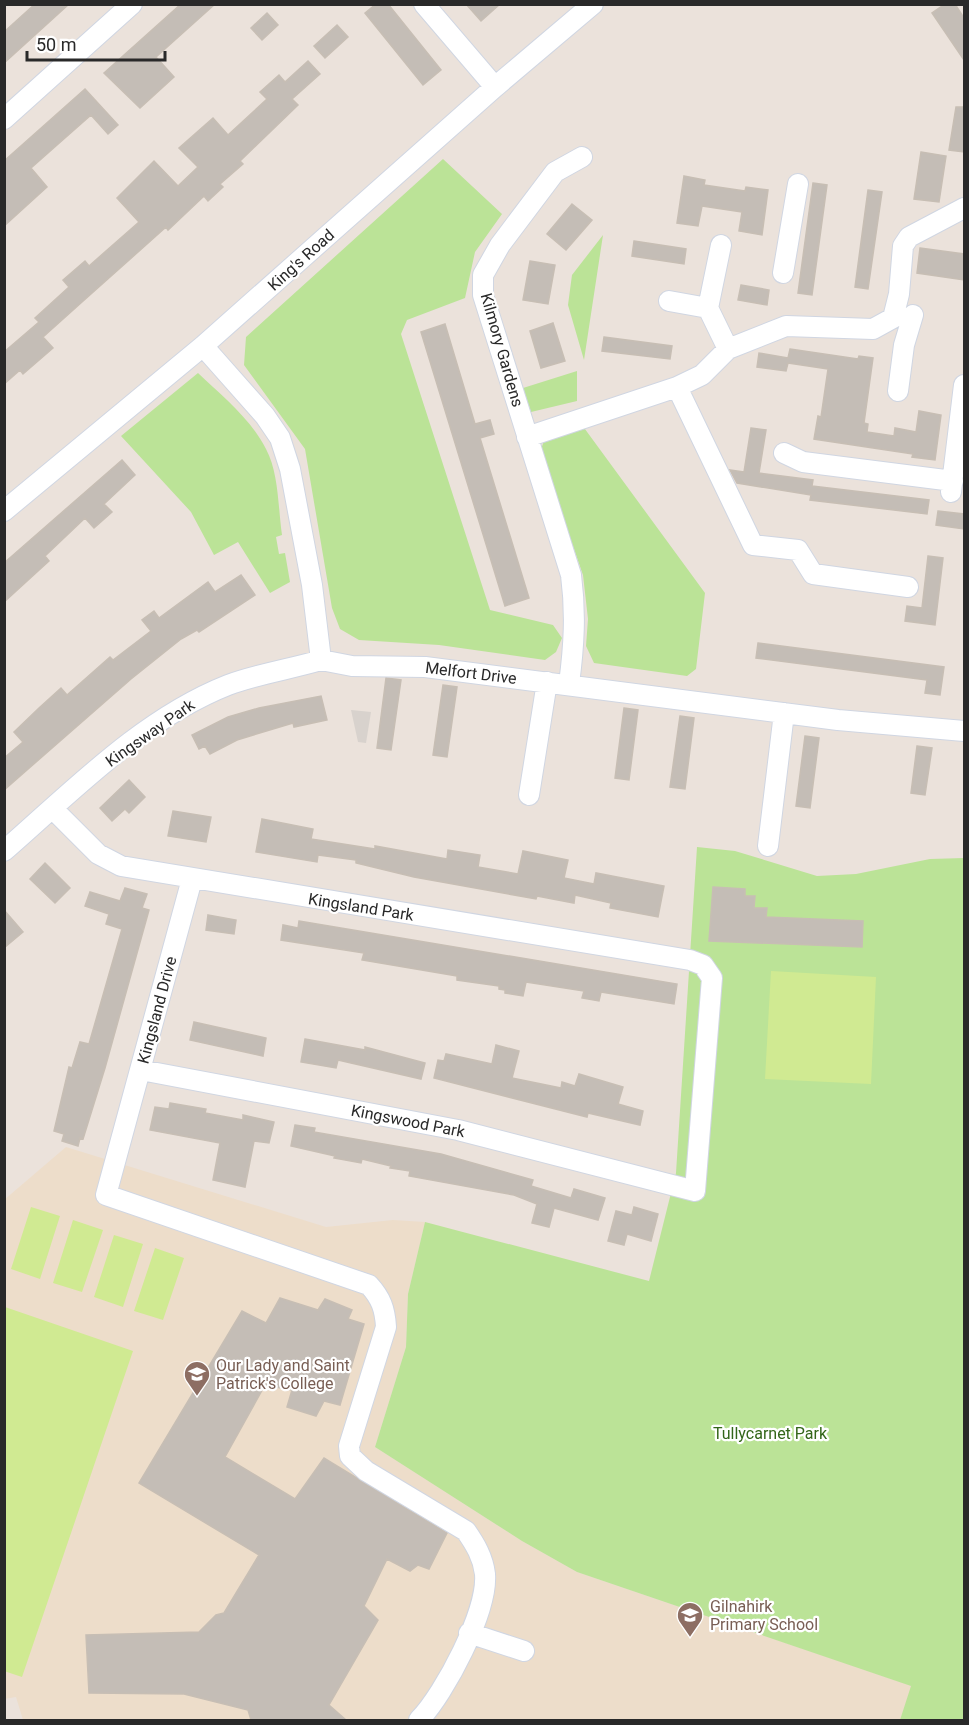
<svg xmlns="http://www.w3.org/2000/svg" width="969" height="1725" font-family="Roboto,sans-serif">
<rect width="100%" height="100%" fill="#ebe2db"/>
<path fill="#edddca" d="M66 1147 326 1227 393 1220 425 1222 408 1294 406 1347 375 1447 522 1541 577 1572 912 1686 900 1720H23L16 1697 4 1699V1200Z"/>
<path fill="#bbe397" d="M443 159 502 214 475 252 465 298 407 320 401 334 490 610 553 625 562 638 556 652 545 660 439 645 359 640 340 629 332 608 305 449 244 365 246 337Z
M603 235 584 360 568 305 572 275Z
M577 371V401L531 412 523 388Z
M198 373C222 396 251 419 266 449 279 473 278 508 282 535L276 537 279 554 285 553 290 582 270 593 238 542 214 555 191 512 121 436Z
M582 425 705 593 696 669 687 676 594 663 586 646 588 619 583 575 540 452 544 441Z
M697 847 735 851 817 876 856 874 930 859 964 858V1720H900L911 1686 577 1572 522 1541 375 1447 406 1347 408 1294 425 1222 649 1281 676 1173Z"/>
<path fill="#d0ea92" d="M771 971 876 977 871 1084 765 1079Z
M31 1207 60 1216 40 1279 11 1269Z
M73 1220 103 1230 82 1292 53 1283Z
M114 1235 143 1244 123 1307 94 1297Z
M155 1248 184 1258 163 1320 134 1311Z
M5 1307 133 1351 22 1677 4 1671Z"/>
<path fill="#d8d2cd" d="M351 710 371 712 366 743 358 742Z"/>
<path fill="#c4bdb6" stroke="#c7beb4" stroke-width="1.5" d="M35 4H69L4 63V32Z
M181 4H215L156 57 174 77 140 108 104 73Z
M376 4H388L441 70 423 85 365 13Z
M466 4H500L481 21Z
M945 4H955L964 18V60L932 13Z
M267 13 278 25 262 40 251 28Z
M337 25 348 37 325 58 314 46Z
M308 61 320 74 292 99 298 105 240 161 243 164 220 184 223 187 208 201 204 196 168 230 166 227 82 302 43 337 53 348 23 374 20 370 4 384V352L39 322 35 318 69 287 63 280 85 261 89 266 139 222 117 198 154 161 178 186 198 167 179 148 213 118 228 135 267 99 260 92 279 75 285 82Z
M85 89 118 125 108 134 91 115 57 145 31 168 47 187 4 226V161Z
M956 107H964V152L949 150Z
M921 152 946 156 939 202 914 199Z
M684 176 705 180 704 185 745 191 746 187 768 190 762 235 739 231 742 212 702 206 698 226 677 223Z
M813 183 827 185 812 295 798 293Z
M868 190 882 192 868 289 855 287Z
M572 204 592 220 566 250 547 234Z
M634 241 686 249 684 264 632 256Z
M920 248 964 254V280L917 273Z
M530 261 555 265 548 304 523 300Z
M741 285 769 290 767 305 738 300Z
M553 323 565 361 541 368 530 331Z
M445 324 475 424 490 420 494 434 480 438 529 598 505 606 421 332Z
M604 337 672 346 670 359 602 351Z
M790 349 858 359 859 356 873 358 864 423 868 424 867 432 894 436 895 428 916 432 919 411 941 415 935 460 912 457 913 454 814 439 818 416 821 417 828 369 788 363 786 371 757 367 759 353 788 358Z
M751 428 766 430 759 473 813 480 812 486 929 500 927 514 810 500 811 495 737 483 730 470 744 472Z
M122 460 135 475 104 504 112 512 94 528 85 518 45 556 49 561 4 602V563Z
M938 511 964 514V529L936 525Z
M928 556 943 558 935 625 905 621 907 606 922 608Z
M241 575 255 595 199 632 197 630 181 639 131 679 4 790V758L23 742 14 732 39 708 61 688 67 695 110 657 113 660 151 631 142 620 154 611 159 618 208 582 215 592Z
M758 643 944 667 940 695 925 693 927 680 756 658Z
M386 678 401 680 391 750 377 748Z
M443 685 457 687 447 757 433 755Z
M321 696 327 720 294 727 293 723 237 740 210 754 205 746 199 749 192 735 228 717 259 708Z
M624 708 638 710 629 780 615 778Z
M680 716 694 718 685 789 670 787Z
M805 736 819 738 810 808 796 806Z
M917 746 932 748 925 795 911 793Z
M129 780 145 797 129 813 125 809 112 821 100 808Z
M173 811 211 817 206 842 168 836Z
M262 819 313 829 311 839 375 849V846L447 859 448 850 480 855 478 867 518 874 523 851 568 860 564 878 594 884 596 873 664 886 658 917 610 908 611 903 575 895 574 903 537 896 536 899 414 877 356 863V860L318 855 317 862 256 852Z
M45 863 70 888 55 903 30 879Z
M713 887 745 889V896H755L754 908H767L766 917 863 921 862 947 709 941Z
M125 888 147 894 142 908 149 910 105 1068 83 1139 80 1138 78 1146 62 1141 64 1134 54 1131 69 1067 72 1068 80 1042 89 1044 122 929 106 924 109 914 85 906 90 892 120 901Z
M4 910 23 932 4 948Z
M208 915 236 920 234 934 206 930Z
M299 921 677 984 674 1004 601 992 599 1001 582 998 584 991 526 982 523 996 505 993V990L499 989V986L457 980V976L362 960 364 953 281 940 283 925 298 928Z
M194 1022 266 1038 263 1056 190 1040Z
M305 1039 365 1050V1047L425 1063 421 1079 338 1060 336 1068 301 1062Z
M496 1045 519 1051 512 1078 561 1088 562 1082 575 1086 579 1074 623 1087 618 1104 643 1111 640 1125 588 1113 587 1117 434 1078 438 1060 444 1061 446 1054 492 1064Z
M170 1103 206 1109 205 1113 243 1120V1115L274 1122 269 1143 254 1141 245 1187 213 1180 220 1143 150 1130 155 1107 169 1109Z
M295 1125 315 1128 314 1132 441 1154 533 1180 531 1186 571 1198 574 1189 605 1198 598 1220 554 1208 549 1227 532 1223 537 1204 514 1195 409 1176 410 1171 390 1168 391 1166 362 1159 361 1163 334 1158 335 1156 291 1146Z
M634 1207 658 1214 651 1241 627 1234 624 1245 608 1241 616 1211 632 1215Z
M280 1298 318 1310 325 1299 352 1310 348 1319 364 1324 340 1405 324 1401 316 1416 287 1407 292 1390 265 1385 225 1457 295 1499 324 1458 447 1533 429 1569 418 1565 410 1571 387 1559 364 1606 378 1620 329 1705 346 1720H251L248 1710 184 1694 89 1693 86 1635 199 1632 216 1615 224 1613 259 1555 139 1483 242 1311 266 1323Z"/>
<g fill="none" stroke-linecap="round" stroke-linejoin="round">
<g stroke="#d0d6e2" stroke-width="22">
<path id="minor" d="M424 4 495 87
M4 119 132 4
M721 245 708 308 728 349
M783 273 798 184
M669 301 708 308
M203 346 265 416 280 438 290 469 312 585 321 660 352 666 425 667 838 720 964 731
M677 387 753 545 798 550 813 574 908 587
M898 391 904 345 913 315
M527 437 677 387 702 375 728 349 786 326 873 329 893 318 899 294 903 246 909 237 964 208
M784 453 803 462 953 481
M951 492 964 385
M4 511 203 346 495 87 593 4
M569 684C574 646 576 613 571 575L483 295V275L500 245 555 172 582 157
M529 795 547 682
M53 809 98 854 121 866 690 960 703 965 712 978 695 1191 458 1130 141 1070
M768 846 784 713
M4 851C73 791 142 719 228 685 257 674 291 669 321 660
M192 879 106 1195 369 1285C381 1298 385 1309 386 1327L349 1446 350 1456 366 1471 466 1531C475 1544 483 1557 485 1574 488 1611 445 1693 419 1720
M469 1633 524 1651"/>
</g>
<use href="#minor" stroke="#fff" stroke-width="20"/>
</g>
<defs>
<g id="school-pin" transform="scale(1.35)"><path d="M0 17L-7.5 6A9.5 9.5 0 1 1 7.5 6Z" fill="#8d6e63" stroke="#fff"/><path d="M0-5L7-2L0 1L-7-2ZM-4 1L0 2.5L4 1V4Q0 6-4 4Z" fill="#fff"/></g>
</defs>
<g fill-rule="evenodd">
<use href="#school-pin" x="197" y="1374"/>
<use href="#school-pin" x="690" y="1615"/>
</g>
<g text-anchor="middle" dominant-baseline="central" stroke-width="4.5" stroke-linejoin="round" paint-order="stroke">
<g font-size="16" fill="#292929" stroke="#fff">
<text transform="translate(301 260) rotate(-42)">King's Road</text>
<text transform="translate(502 350) rotate(74)">Kilmory Gardens</text>
<text transform="translate(471 673) rotate(7)">Melfort Drive</text>
<text transform="translate(150 733) rotate(-35)">Kingsway Park</text>
<text transform="translate(361 907) rotate(9)">Kingsland Park</text>
<text transform="translate(157 1010) rotate(-75)">Kingsland Drive</text>
<text transform="translate(408 1121) rotate(11)">Kingswood Park</text>
</g>
<g font-size="16" fill="#785e54" stroke="#fff" text-anchor="start">
<text x="216" y="1365">Our Lady and Saint<tspan x="216" dy="18">Patrick's College</tspan></text>
<text x="710" y="1606">Gilnahirk<tspan x="710" dy="18">Primary School</tspan></text>
</g>
<g font-size="16" fill="#336619" stroke="#fff">
<text x="770" y="1433">Tullycarnet Park</text>
</g>
</g>
<rect width="969" height="1725" fill="none" stroke="#292929" stroke-width="12"/>
<path d="M27 51v9h138v-9" fill="none" stroke="#292929" stroke-width="3"/>
<text x="36" y="51" font-size="18" fill="#292929" stroke="#ffffff" stroke-width="4.5" paint-order="stroke">50 m</text>
</svg>
